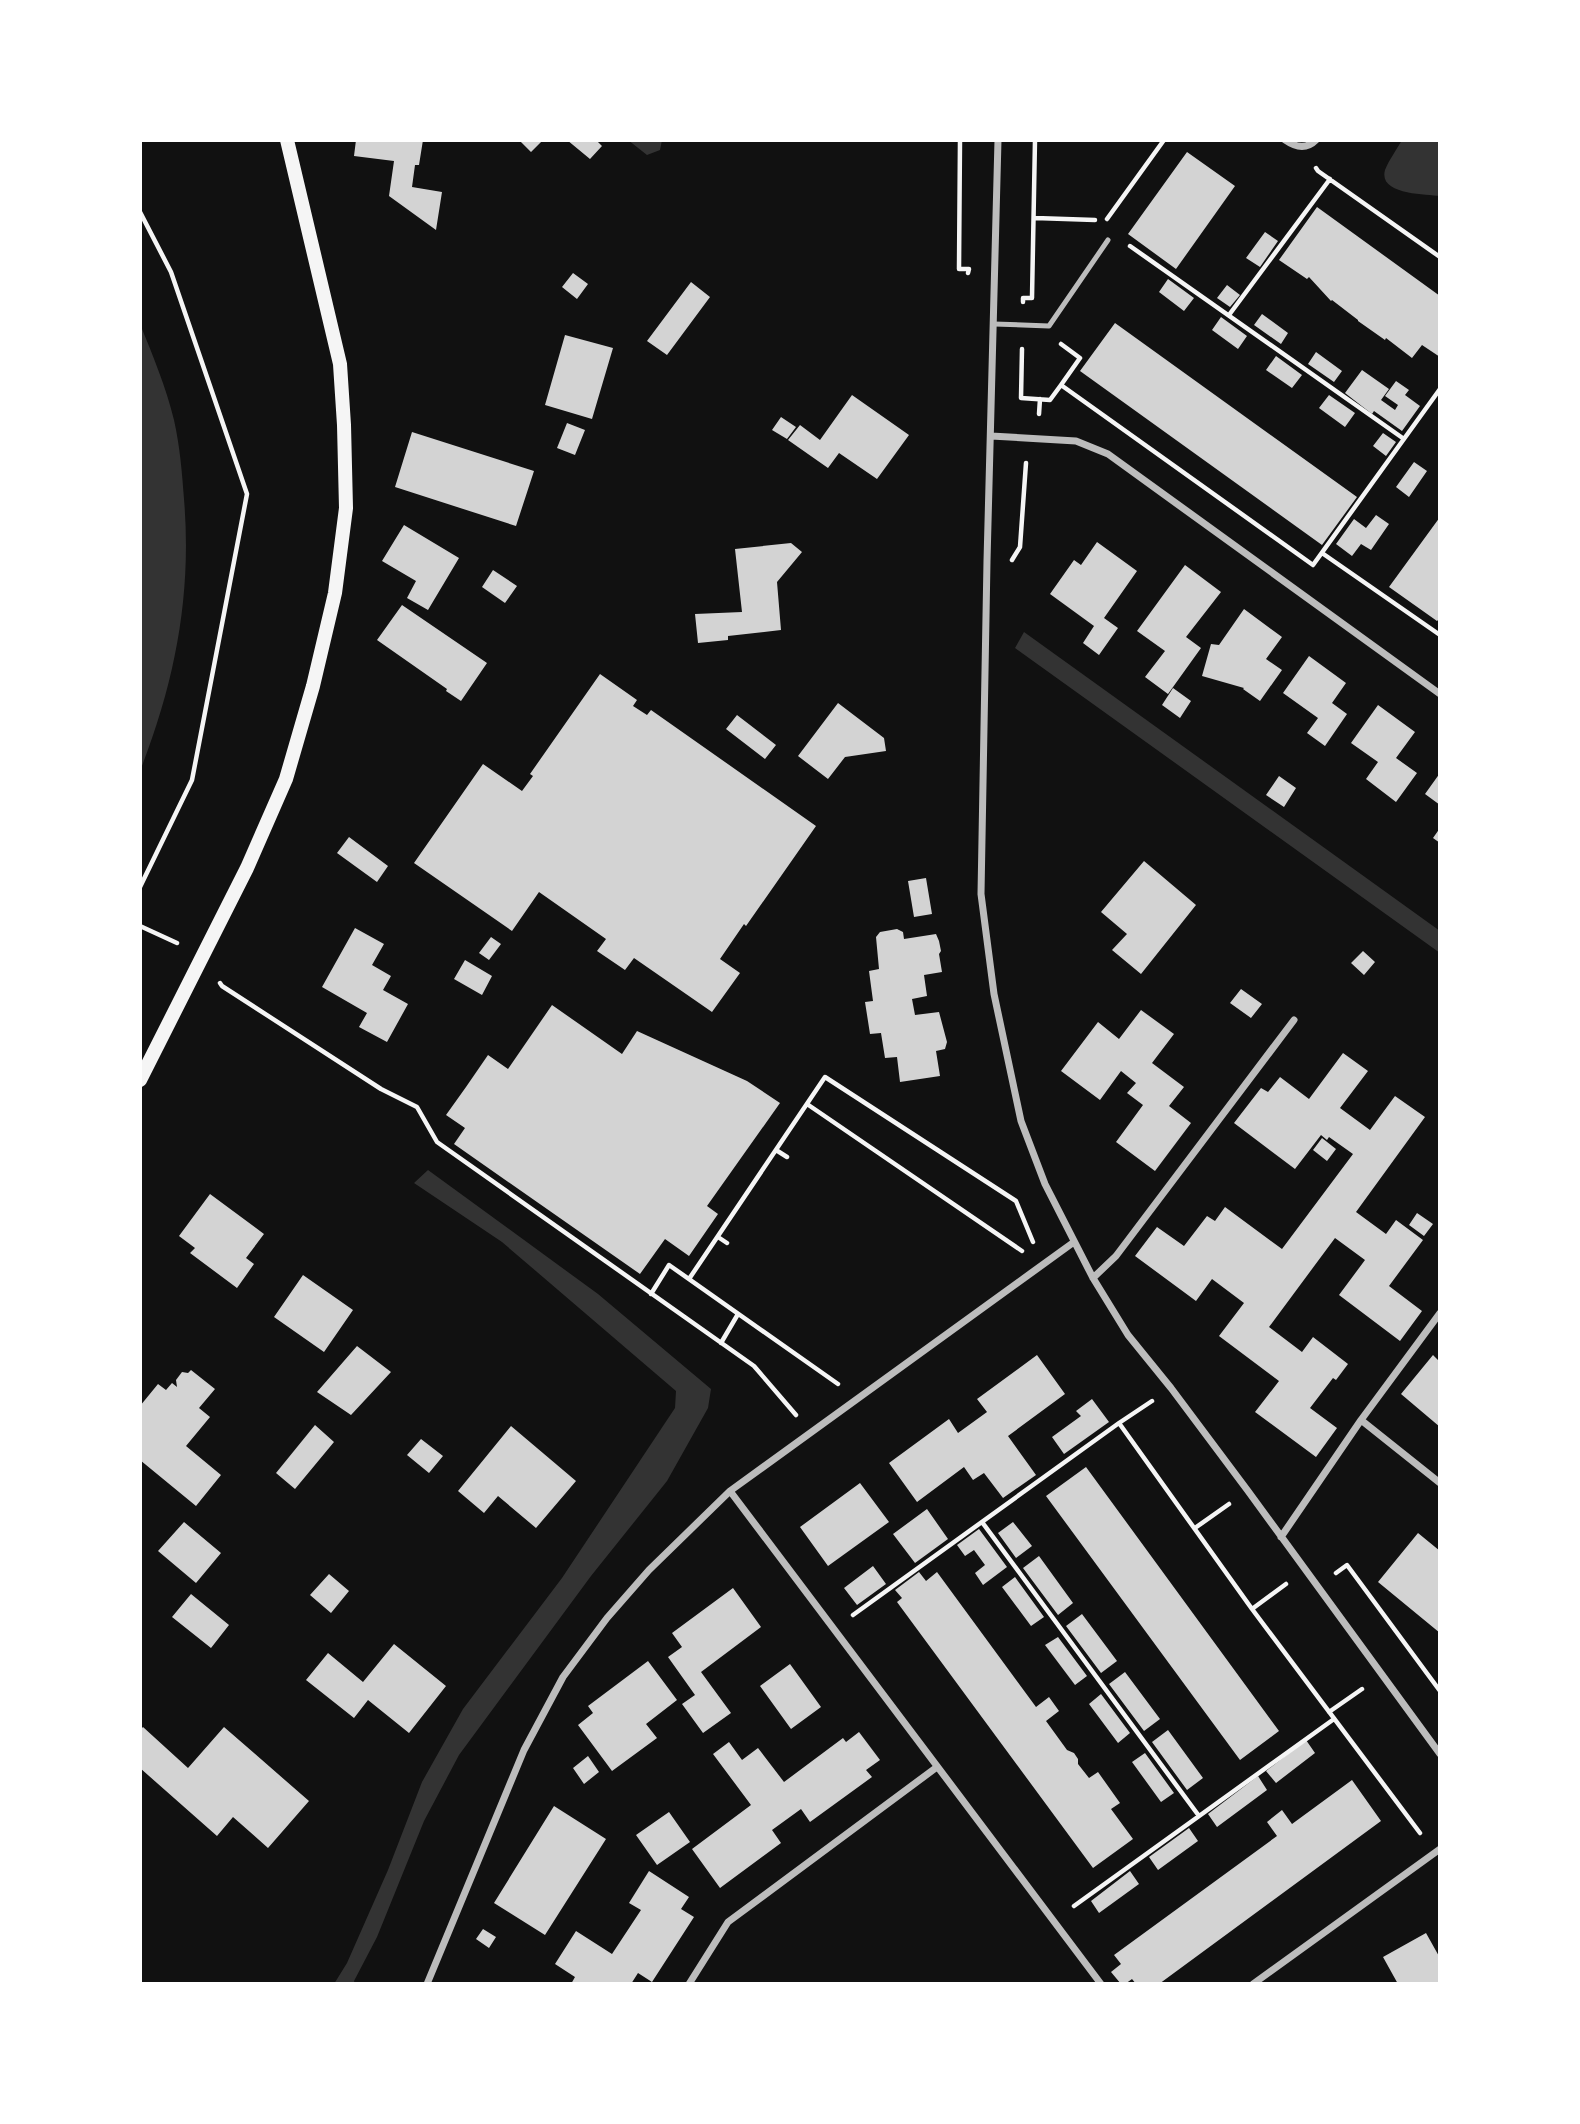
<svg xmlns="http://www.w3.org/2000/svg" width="1580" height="2124" font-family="Figtree,sans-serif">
<rect width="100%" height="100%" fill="#111"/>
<path fill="#333" d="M628 140H662L660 150 647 155Z
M1402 140H1440V196C1426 194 1378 195 1385 170 1389 160 1397 149 1402 140Z
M140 324C153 356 166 387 174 420 180 447 182 472 184 499 192 595 175 682 140 771Z
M1024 632 1440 931V953L1015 648Z
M428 1170 598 1294 711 1389 708 1408 667 1481 591 1576 459 1755 424 1821 377 1937 354 1981 355 1984H334L347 1963 388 1870 422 1782 463 1709 562 1578 675 1408 676 1391 502 1242 414 1183Z"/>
<path fill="#d3d3d3" d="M356 140H423L419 165H415L412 187 442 192 436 230 389 196 394 161 354 156Z
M519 140H543L531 152Z
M567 140H596L602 146 590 159Z
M1187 152 1235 186 1176 269 1128 234Z
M1317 207 1440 296V357L1422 345 1412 358 1386 338 1385 340 1358 321V320L1332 300 1331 301 1309 277 1307 279 1279 260Z
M1265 232 1278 241 1260 267 1246 258Z
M573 273 588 284 577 299 562 287Z
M1168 279 1194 298 1184 311 1159 292Z
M691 282 710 297 667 355 647 341Z
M1227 285 1240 295 1230 307 1217 298Z
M1262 314 1288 333 1281 344 1254 325Z
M1221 317 1247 336 1238 349 1212 330Z
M1115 323 1357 497 1322 545 1080 371Z
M565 335 613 348 592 419 545 405Z
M1316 352 1342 371 1334 382 1308 364Z
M1276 356 1302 375 1292 388 1266 370Z
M1362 370 1389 389 1381 400 1395 410 1398 405 1385 396 1396 381 1409 390 1405 395 1420 406 1402 431 1374 411 1372 414 1345 393Z
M852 395 909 435 877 479 839 453 828 468 788 440 800 425 820 440Z
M1329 395 1355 413 1345 427 1319 408Z
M781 417 796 427 787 439 772 430Z
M567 423 585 430 575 455 557 448Z
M412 432 534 471 516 526 395 487Z
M1383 433 1396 442 1386 456 1373 446Z
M1414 462 1427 471 1409 497 1396 487Z
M1376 515 1389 524 1371 550 1361 544 1352 556 1336 544 1354 519 1366 528Z
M1440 517V618L1437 621 1389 587Z
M404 525 459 558 428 610 407 598 416 581 382 561Z
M1097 542 1137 571 1104 618 1118 628 1099 655 1083 643 1094 626 1050 594 1074 560 1081 565Z
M791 543 802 552 777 582 781 630 728 636V640L698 643 695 614 742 612 735 549Z
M1185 565 1221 592 1186 637 1201 648 1168 694 1145 677 1165 651 1137 631Z
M493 570 517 586 505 603 482 587Z
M402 605 487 663 461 701 446 691 447 689 377 640Z
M1244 609 1282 637 1266 659 1282 670 1260 701 1243 689 1244 688 1202 676 1211 644 1219 645Z
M1309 656 1346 683 1332 703 1347 714 1325 746 1307 733 1318 718 1283 693Z
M600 674 637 700 633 706 647 715 651 710 816 826 746 926 744 924 720 959 740 973 712 1012 634 958 625 970 597 951 606 939 539 892 512 931 414 863 483 764 522 791 533 776 530 774Z
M1173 688 1191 701 1180 718 1162 705Z
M838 703 884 738 886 751 845 757 828 779 798 756Z
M1378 705 1415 732 1396 758 1417 773 1396 802 1366 779 1378 762 1351 743Z
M737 715 776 745 765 759 726 729Z
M1440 773V805L1425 794Z
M1279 776 1296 788 1284 807 1266 795Z
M1440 828V843L1433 838Z
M349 837 388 866 377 882 337 853Z
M1144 861 1196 905 1141 974 1112 950 1127 934 1101 912Z
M926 878 932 914 914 917 908 881Z
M355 928 384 944 372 965 391 976 383 990 408 1004 387 1042 359 1027 367 1013 322 987Z
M897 929 903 932 904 939 936 934 939 941 941 951 939 954 942 972 924 975 927 996 912 999 915 1015 939 1012 947 1042 945 1049 936 1051 940 1076 900 1082 897 1057 885 1058 881 1033 870 1034 865 1002 873 1001 869 971 879 969 876 937 880 932Z
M491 937 501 944 489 960 479 953Z
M1363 951 1375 962 1364 975 1351 963Z
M465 960 492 976 482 995 454 979Z
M1241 989 1262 1004 1251 1018 1230 1003Z
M552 1005 622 1054 637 1031 747 1081 780 1103 707 1206 718 1214 689 1256 665 1239 640 1274 454 1144 465 1128 446 1115 466 1087 488 1055 508 1069Z
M1141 1010 1174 1034 1152 1063 1184 1087 1169 1106 1191 1123 1155 1171 1116 1142 1143 1105 1127 1093 1136 1083 1121 1071 1100 1100 1061 1071 1098 1022 1119 1039Z
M1343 1053 1368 1071 1340 1108 1370 1130 1395 1096 1425 1117 1356 1212 1386 1234 1396 1220 1423 1240 1389 1286 1422 1311 1400 1341 1339 1295 1365 1260 1335 1238 1269 1327 1302 1352 1313 1337 1348 1364 1336 1380 1333 1378 1310 1408 1337 1428 1316 1457 1255 1412 1279 1381 1219 1336 1244 1303 1212 1279 1196 1301 1135 1256 1157 1227 1184 1246 1207 1216 1215 1221 1225 1207 1282 1249 1353 1154 1329 1137 1327 1140 1321 1135 1295 1169 1234 1123 1261 1088 1268 1092 1280 1077 1309 1099Z
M1322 1138 1336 1149 1327 1161 1313 1150Z
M210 1194 264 1234 246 1258 254 1264 237 1288 190 1253 195 1248 179 1236Z
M1417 1213 1433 1224 1424 1236 1409 1225Z
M303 1275 353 1310 324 1352 274 1317Z
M357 1346 391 1372 351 1415 317 1392Z
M1037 1355 1065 1394 1008 1436 1036 1475 1003 1498 984 1473 973 1480 964 1467 917 1502 889 1463 949 1419 958 1433 987 1412 977 1399Z
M1433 1355 1440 1362V1427L1401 1394Z
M191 1370 215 1389 199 1408 210 1417 186 1446 221 1475 196 1506 140 1460V1406L158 1384 166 1390 172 1383 177 1387 176 1380 182 1372 188 1373Z
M1092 1399 1109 1422 1064 1454 1052 1437 1081 1416 1076 1411Z
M315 1425 334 1442 295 1489 276 1473Z
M511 1426 576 1481 536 1528 498 1496 484 1513 458 1491Z
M421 1439 443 1456 429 1473 407 1455Z
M1086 1467 1279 1731 1240 1760 1046 1496Z
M860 1483 889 1522 828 1566 800 1527Z
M927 1509 948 1539 915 1563 893 1534Z
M184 1522 221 1553 196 1583 158 1551Z
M1013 1522 1032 1546 1016 1558 998 1533Z
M979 1529 1007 1567 983 1585 975 1573 985 1565 974 1550 965 1556 957 1545Z
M1418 1533 1440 1551V1633L1378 1582Z
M1039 1556 1073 1603 1058 1615 1023 1568Z
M873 1566 886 1584 857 1605 844 1588Z
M919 1572 926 1581 937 1572 1036 1707 1049 1697 1059 1711 1046 1721 1067 1750 1074 1753 1078 1759V1764L1089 1778 1098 1772 1120 1803 1111 1809 1133 1839 1093 1868 897 1602 902 1598 895 1590Z
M329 1574 349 1591 331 1613 310 1595Z
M1015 1577 1044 1617 1031 1626 1002 1587Z
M733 1588 761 1627 701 1672 731 1713 703 1733 682 1704 695 1695 668 1657 682 1647 672 1633Z
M191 1594 229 1625 211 1648 172 1617Z
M1082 1614 1117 1661 1101 1673 1066 1626Z
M1058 1637 1087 1676 1075 1685 1045 1645Z
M394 1644 446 1686 409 1733 368 1700 354 1718 306 1680 328 1653 363 1682Z
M648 1661 677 1700 646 1724 657 1738 612 1771 578 1725 593 1713 588 1706Z
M790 1664 821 1707 791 1729 760 1686Z
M1125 1672 1160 1719 1144 1731 1109 1684Z
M1101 1694 1130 1733 1118 1743 1089 1704Z
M143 1727 188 1768 224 1727 309 1801 268 1848 233 1817 217 1836 140 1768V1730Z
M1168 1730 1203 1778 1187 1790 1152 1742Z
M859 1732 880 1760 866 1770 872 1777 810 1822 801 1809 772 1830 781 1843 720 1888 692 1849 751 1805 713 1754 729 1742 742 1760 758 1748 784 1782 843 1738 846 1742Z
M1306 1740 1315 1753 1276 1783 1266 1771Z
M1145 1753 1174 1793 1161 1802 1132 1762Z
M588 1756 599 1772 584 1784 573 1768Z
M1258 1776 1267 1790 1217 1827 1208 1814Z
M1352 1780 1381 1821 1159 1984H1136L1132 1979 1125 1984H1121L1111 1972 1121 1964 1114 1955 1277 1836 1267 1822 1282 1810 1292 1824Z
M554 1806 606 1839 545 1935 494 1903Z
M669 1812 690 1842 657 1865 636 1835Z
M1189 1828 1198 1841 1158 1870 1149 1857Z
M649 1871 689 1897 681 1909 694 1917 652 1982 638 1973 631 1984H571L575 1977 555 1964 576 1931 612 1954 641 1910 629 1903Z
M1130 1871 1139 1884 1099 1913 1091 1901Z
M483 1929 496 1937 489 1948 476 1939Z
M1426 1933 1440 1958V1984H1398L1383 1957Z"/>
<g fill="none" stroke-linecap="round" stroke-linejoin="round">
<path stroke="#f5f5f5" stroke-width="4.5" d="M960 140 959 269H969L968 273
M1316 168 1318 171 1440 257
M140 212 171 272 247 494 192 780 140 887
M1035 218 1095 220
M1107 219 1164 140
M1130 246 1404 439
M1023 302V298H1032L1035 140
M1229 315 1330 179
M1061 344 1080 358 1061 385 1313 565
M1022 349 1021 398 1050 400 1061 385
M1039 414 1040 399
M1322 553 1440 635
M1012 560 1020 547 1026 463
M1313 565 1440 389
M140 926 177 943
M220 983 222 986 381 1089 417 1107 437 1142 754 1366 796 1415
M807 1104 1022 1251
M776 1150 787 1157
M718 1237 727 1243
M689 1279 825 1077 1016 1201 1033 1242
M651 1294 669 1265 838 1384
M721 1343 738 1314
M1152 1401 1119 1423 1252 1609 1420 1833
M982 1522 1199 1816
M1195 1528 1229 1504
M1336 1573 1347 1565 1440 1691
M1252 1609 1286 1584
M853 1615 1119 1423
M1329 1712 1362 1689
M1074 1906 1334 1719"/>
<path stroke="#bcbcbc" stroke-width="5" d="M994 324 1049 326 1108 240"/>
<path stroke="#bcbcbc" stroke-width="7" d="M998 140 987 561 981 894 994 994 1021 1121 1045 1184 1093 1278 1128 1335 1171 1388 1248 1491 1440 1754
M1285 140C1295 147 1306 150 1316 140
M991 436 1076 441 1108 454 1440 694
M1093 1278 1116 1256 1294 1020
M1361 1420 1440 1483
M730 1491 1101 1984
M1281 1537 1361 1420 1440 1313
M427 1984 524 1750 563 1677 607 1618 649 1570 730 1491 1074 1242
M689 1984 728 1922 937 1767
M1253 1984 1440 1849"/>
<path stroke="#f5f5f5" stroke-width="14" d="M140 1080 247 868 286 779 313 686 335 593 346 508 344 425 340 364 287 140"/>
</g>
<rect width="1580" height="2124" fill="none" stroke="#ffffff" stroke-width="284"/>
</svg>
